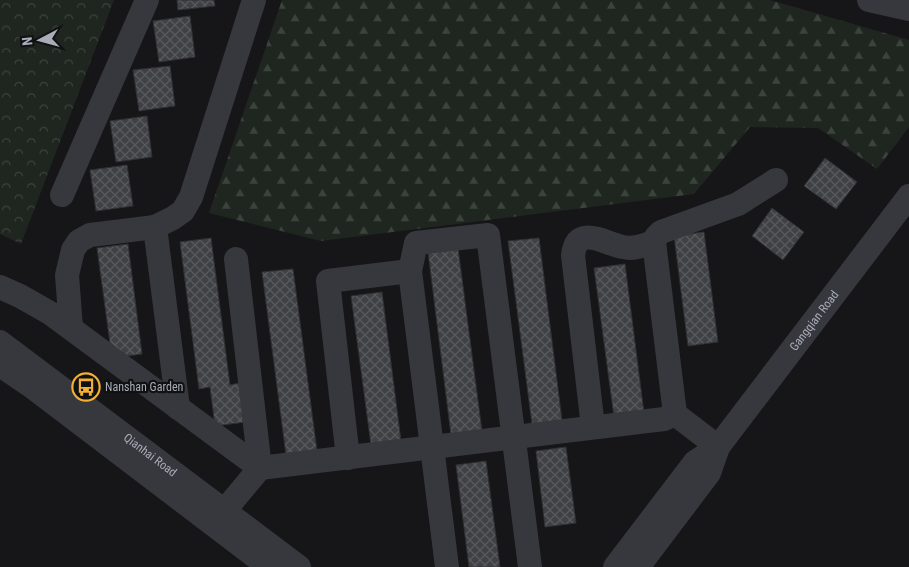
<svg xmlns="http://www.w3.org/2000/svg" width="909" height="567" font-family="'Roboto Condensed',sans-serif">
<defs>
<pattern id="forest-firs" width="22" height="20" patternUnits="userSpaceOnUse" patternTransform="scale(1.25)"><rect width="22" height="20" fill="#1e261f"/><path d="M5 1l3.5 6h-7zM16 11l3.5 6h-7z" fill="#3c433d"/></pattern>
<pattern id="park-crowns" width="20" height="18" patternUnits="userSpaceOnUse" patternTransform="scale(1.25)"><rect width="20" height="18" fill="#1e261f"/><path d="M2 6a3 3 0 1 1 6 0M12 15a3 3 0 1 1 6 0" fill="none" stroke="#3c433d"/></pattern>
<pattern id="building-cross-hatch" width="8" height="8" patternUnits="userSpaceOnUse" patternTransform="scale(1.25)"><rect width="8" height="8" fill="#404145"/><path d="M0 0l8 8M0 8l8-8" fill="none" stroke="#595a5e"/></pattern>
</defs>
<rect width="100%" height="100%" fill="#161618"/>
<path fill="url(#forest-firs)" d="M282 0H770L909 40V127L877 169 818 128 750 127 694 194 321 241 209 213Z"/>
<path fill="url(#park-crowns)" d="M0 0H114L21 244 0 234Z"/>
<path fill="url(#building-cross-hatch)" stroke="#303034" d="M177 0H214L215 6 178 10Z
M190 16 195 57 159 62 153 21Z
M170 66 175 106 139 111 133 70Z
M147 116 152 157 116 162 110 121Z
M825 158 857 182 836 209 804 186Z
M127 165 133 206 96 211 90 170Z
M772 208 804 232 783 260 752 236Z
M704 232 718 342 688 346 674 236Z
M211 238 230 385 240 383 246 422 215 426 210 387 199 389 180 242Z
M539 238 562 420 532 424 508 241Z
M128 244 142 354 112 358 97 248Z
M458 248 482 431 451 435 428 252Z
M625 264 644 413 614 417 594 268Z
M293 269 317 451 286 455 262 272Z
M382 292 401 441 371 445 351 296Z
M566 447 576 523 545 527 536 451Z
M486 461 500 567H469L456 465Z"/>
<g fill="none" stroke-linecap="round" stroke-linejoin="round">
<g stroke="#37383d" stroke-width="24">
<path d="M869 0 909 9"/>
<path d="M62 195 147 0"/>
<path d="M155 227 178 408"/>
<path d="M236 259 260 468"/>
<path d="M0 287 20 296 50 313 260 468"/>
<path d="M71 328 67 275 73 250 79 241 90 235 155 227 173 218 183 211 191 197 254 0"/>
<path id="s1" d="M0 342 299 567"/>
<path d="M0 365 31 386 269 567"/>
<path d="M675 414 718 447"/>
<path d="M593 427 573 255C577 223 605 244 623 247 634 250 644 245 654 242"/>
<path d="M348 458 328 281 410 271"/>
<path d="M225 510 260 468 664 419 675 414 654 242 656 237 661 232 738 204 776 180"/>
<path d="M447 567 410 271 416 243 488 235 530 567"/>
<path d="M615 567 695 462 718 447"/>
<path id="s2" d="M638 567 709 473 718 447 909 196"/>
</g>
</g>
<defs>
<g id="bus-ring" transform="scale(1.4375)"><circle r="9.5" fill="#111113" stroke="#f2b134" stroke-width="1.5"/><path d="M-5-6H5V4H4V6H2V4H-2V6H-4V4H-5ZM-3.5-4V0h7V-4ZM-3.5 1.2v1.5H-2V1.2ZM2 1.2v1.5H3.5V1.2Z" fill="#f2b134"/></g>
</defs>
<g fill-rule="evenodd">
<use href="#bus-ring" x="86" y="387"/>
</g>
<g text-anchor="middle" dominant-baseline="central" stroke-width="4.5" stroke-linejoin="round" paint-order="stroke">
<g font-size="12" fill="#a8adb8" stroke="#111113">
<text stroke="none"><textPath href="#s2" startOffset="304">Gangqian Road</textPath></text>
<text stroke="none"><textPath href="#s1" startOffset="188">Qianhai Road</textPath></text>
</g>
<g font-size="12" fill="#a8adb8" stroke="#111113" text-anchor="start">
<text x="105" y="387">Nanshan Garden</text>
</g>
</g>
<g transform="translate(40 40) rotate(264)" stroke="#111113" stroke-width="4" paint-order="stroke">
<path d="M0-4L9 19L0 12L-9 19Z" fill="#a8adb8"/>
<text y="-8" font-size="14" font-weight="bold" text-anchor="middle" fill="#a8adb8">N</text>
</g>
</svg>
